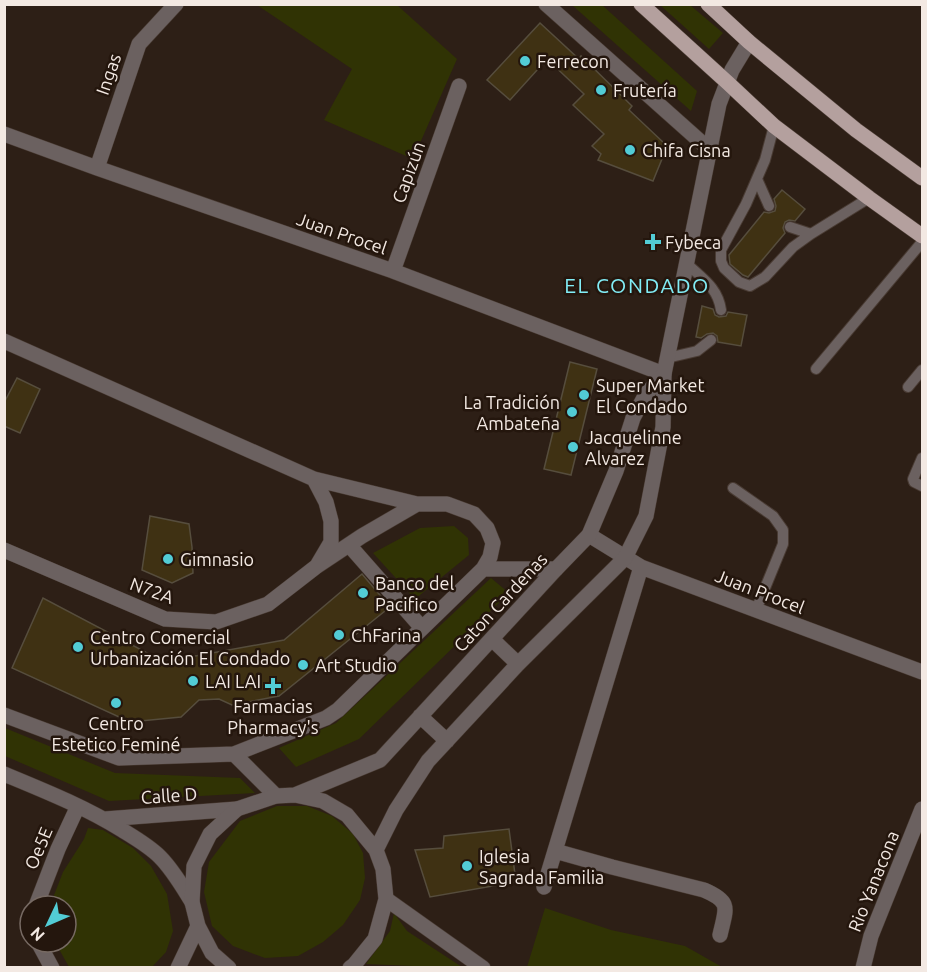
<svg xmlns="http://www.w3.org/2000/svg" width="927" height="972" font-family="Ubuntu,sans-serif">
<rect width="100%" height="100%" fill="#2d1f16"/>
<path fill="#303304" d="M257 5H397L457 59 413 159 324 120 352 69Z
M572 5H602L697 91 691 111Z
M660 5H690L723 33 709 49Z
M454 526 468 538 469 555 415 599 373 553 420 528Z
M491 578 509 593 359 739 296 767 279 748 336 723Z
M5 728 115 773 240 778 255 793 109 801 5 756Z
M277 806H307L332 816 353 834 363 853 365 878 360 900 343 925 323 942 298 956 265 958 233 946 212 926 204 892 209 862 240 821Z
M88 828 103 830 133 848 151 866 167 894 173 931 166 952 152 967H69L55 942H66V906H50L51 903 63 872 84 839Z
M545 908 611 930 685 946 722 967H527Z
M394 913 407 931 462 967 416 968 413 966 366 964 390 931Z"/>
<path fill="#3f3113" stroke="#564d3d" stroke-width="1.5" d="M540 23 579 59 581 56 632 106 629 110 665 144 664 154 653 181 598 160 601 154 592 146 604 134 573 105 584 94 547 59 510 100 487 80Z
M782 190 805 209 795 221 789 220 785 222 783 228 785 233 748 277 743 275 730 264 729 255 764 212 769 213 775 211 776 206 774 199Z
M702 306 713 309 715 315 719 317 726 316 728 312 747 315 741 346 718 342 717 336 713 333 707 334 701 338 696 337Z
M570 362 597 369 571 475 544 469Z
M17 378 40 389 20 433 4 426V403Z
M150 516 189 524 192 547 193 573 172 583 142 570Z
M362 574 390 607 279 696 232 705 219 699 199 700 181 717 130 722 12 668 43 598 166 663 190 657 284 640Z
M509 829 516 882 430 897 415 850 443 848 444 836Z"/>
<g fill="none" stroke-linecap="round" stroke-linejoin="round">
<g stroke="#493b33" stroke-width="12">
<path id="service" d="M774 126 765 160 746 204 721 250V261L724 268 739 282 750 286 765 277 793 247 811 234 869 198
M757 179 769 206
M790 227 811 234
M687 264C703 279 718 288 721 310
M667 358 697 351 711 340
M816 369 922 242
M908 387 922 370
M922 458 913 479 914 482 922 486
M733 488 773 516 783 530V544L756 610"/>
</g>
<g stroke="#493b33" stroke-width="16">
<path id="minor" d="M546 4 711 151
M4 134 97 168 393 271 664 374
M97 168 139 44 176 4
M393 271 459 86
M4 341 314 479 417 504H447L474 514 487 528 493 543 490 557 483 569 338 710 326 718 234 754 119 758 4 715
M314 479 326 502 331 521V542L318 564
M589 535 641 567 922 672
M349 545 422 628
M4 550 165 619 216 622 268 604 317 566 362 536 417 504
M483 569H556
M234 754 276 796
M4 774C45 791 85 807 122 830 135 838 149 846 160 857 173 870 182 886 192 902
M105 819 237 809
M555 851 612 867 704 890C732 902 726 908 720 935
M544 887 641 567
M36 906 58 849 78 806
M38 942 52 968
M863 968 871 936 922 809"/>
</g>
<g stroke="#493b33" stroke-width="16">
<path id="tertiary" d="M492 639 518 664
M420 716 447 741
M295 795 380 760 556 569 589 535 616 471 633 418 646 394 664 374
M376 850 396 810 428 761 518 664 625 558 646 516 663 427 664 374 719 104 732 70 749 42
M386 899 483 968
M178 968 198 926
M229 968 212 953 198 926 192 902 194 866 210 834 237 809 276 796 295 795 323 801 347 815 376 850 383 869 386 899 375 939 354 965 350 968"/>
</g>
<g stroke="#493b33" stroke-width="16">
<path id="primary" d="M641 4 728 83 774 126 869 198 922 236
M708 4 749 42 856 130 922 178"/>
</g>
<use href="#service" stroke="#6b6160" stroke-width="10"/>
<use href="#minor" stroke="#6b6160" stroke-width="15"/>
<use href="#tertiary" stroke="#6b6160" stroke-width="15"/>
<use href="#primary" stroke="#b4a09e" stroke-width="15"/>
</g>
<g fill="#52ccd5" stroke="#24160d" stroke-width="2">
<circle cx="525" cy="61" r="6"/>
<circle cx="601" cy="90" r="6"/>
<circle cx="630" cy="150" r="6"/>
<path d="M650 233h6v6h6v6h-6v6h-6v-6h-6v-6h6z"/>
<circle cx="584" cy="395" r="6"/>
<circle cx="572" cy="412" r="6"/>
<circle cx="573" cy="447" r="6"/>
<circle cx="168" cy="559" r="6"/>
<circle cx="363" cy="593" r="6"/>
<circle cx="339" cy="635" r="6"/>
<circle cx="78" cy="647" r="6"/>
<circle cx="303" cy="665" r="6"/>
<circle cx="193" cy="681" r="6"/>
<path d="M270 677h6v6h6v6h-6v6h-6v-6h-6v-6h6z"/>
<circle cx="116" cy="703" r="6"/>
<circle cx="467" cy="866" r="6"/>
</g>
<g text-anchor="middle" dominant-baseline="central" stroke-width="5" stroke-linejoin="round" paint-order="stroke">
<g font-size="18" fill="#f3e9e3" stroke="#24160d" text-anchor="start">
<text x="537" y="61">Ferrecon</text>
<text x="613" y="90">Frutería</text>
<text x="642" y="150">Chifa Cisna</text>
<text x="665" y="242">Fybeca</text>
<text x="596" y="385">Super Market<tspan x="596" dy="21">El Condado</tspan></text>
<text x="560" y="402" text-anchor="end">La Tradición<tspan x="560" dy="21">Ambateña</tspan></text>
<text x="585" y="437">Jacquelinne<tspan x="585" dy="21">Alvarez</tspan></text>
<text x="180" y="559">Gimnasio</text>
<text x="375" y="583">Banco del<tspan x="375" dy="21">Pacifico</tspan></text>
<text x="351" y="635">ChFarina</text>
<text x="90" y="637">Centro Comercial<tspan x="90" dy="21">Urbanización El Condado</tspan></text>
<text x="315" y="665">Art Studio</text>
<text x="205" y="681">LAI LAI</text>
<text x="273" y="706" text-anchor="middle">Farmacias<tspan x="273" dy="21">Pharmacy's</tspan></text>
<text x="116" y="723" text-anchor="middle">Centro<tspan x="116" dy="21">Estetico Feminé</tspan></text>
<text x="479" y="856">Iglesia<tspan x="479" dy="21">Sagrada Familia</tspan></text>
</g>
<g font-size="18" fill="#f3e9e3" stroke="#24160d">
<text transform="translate(108 74) rotate(-71)">Ingas</text>
<text transform="translate(408 172) rotate(-70)">Capizún</text>
<text transform="translate(342 233) rotate(19)">Juan Procel</text>
<text transform="translate(152 590) rotate(20)">N72A</text>
<text transform="translate(760 591) rotate(21)">Juan Procel</text>
<text transform="translate(500 602) rotate(-47)">Caton Cardenas</text>
<text transform="translate(169 795) rotate(-4)">Calle D</text>
<text transform="translate(38 848) rotate(-67)">Oe5E</text>
<text transform="translate(873 881) rotate(-68)">Rio Yanacona</text>
</g>
<g font-size="21" letter-spacing="1.5" fill="#82edf6" stroke="#24160d">
<text x="637" y="285">EL CONDADO</text>
</g>
</g>
<rect width="927" height="972" fill="none" stroke="#f3e9e3" stroke-width="12"/>
<g transform="translate(48 924) rotate(226)"><circle r="28" fill="#24160d" stroke="#776a63" stroke-width="1.5"/>
<path d="M0-4.5L10 22L0 15L-10 22Z" fill="#52ccd5"/>
<text y="-9" font-size="16" font-weight="bold" text-anchor="middle" fill="#f3e9e3">N</text>
</g>
</svg>
